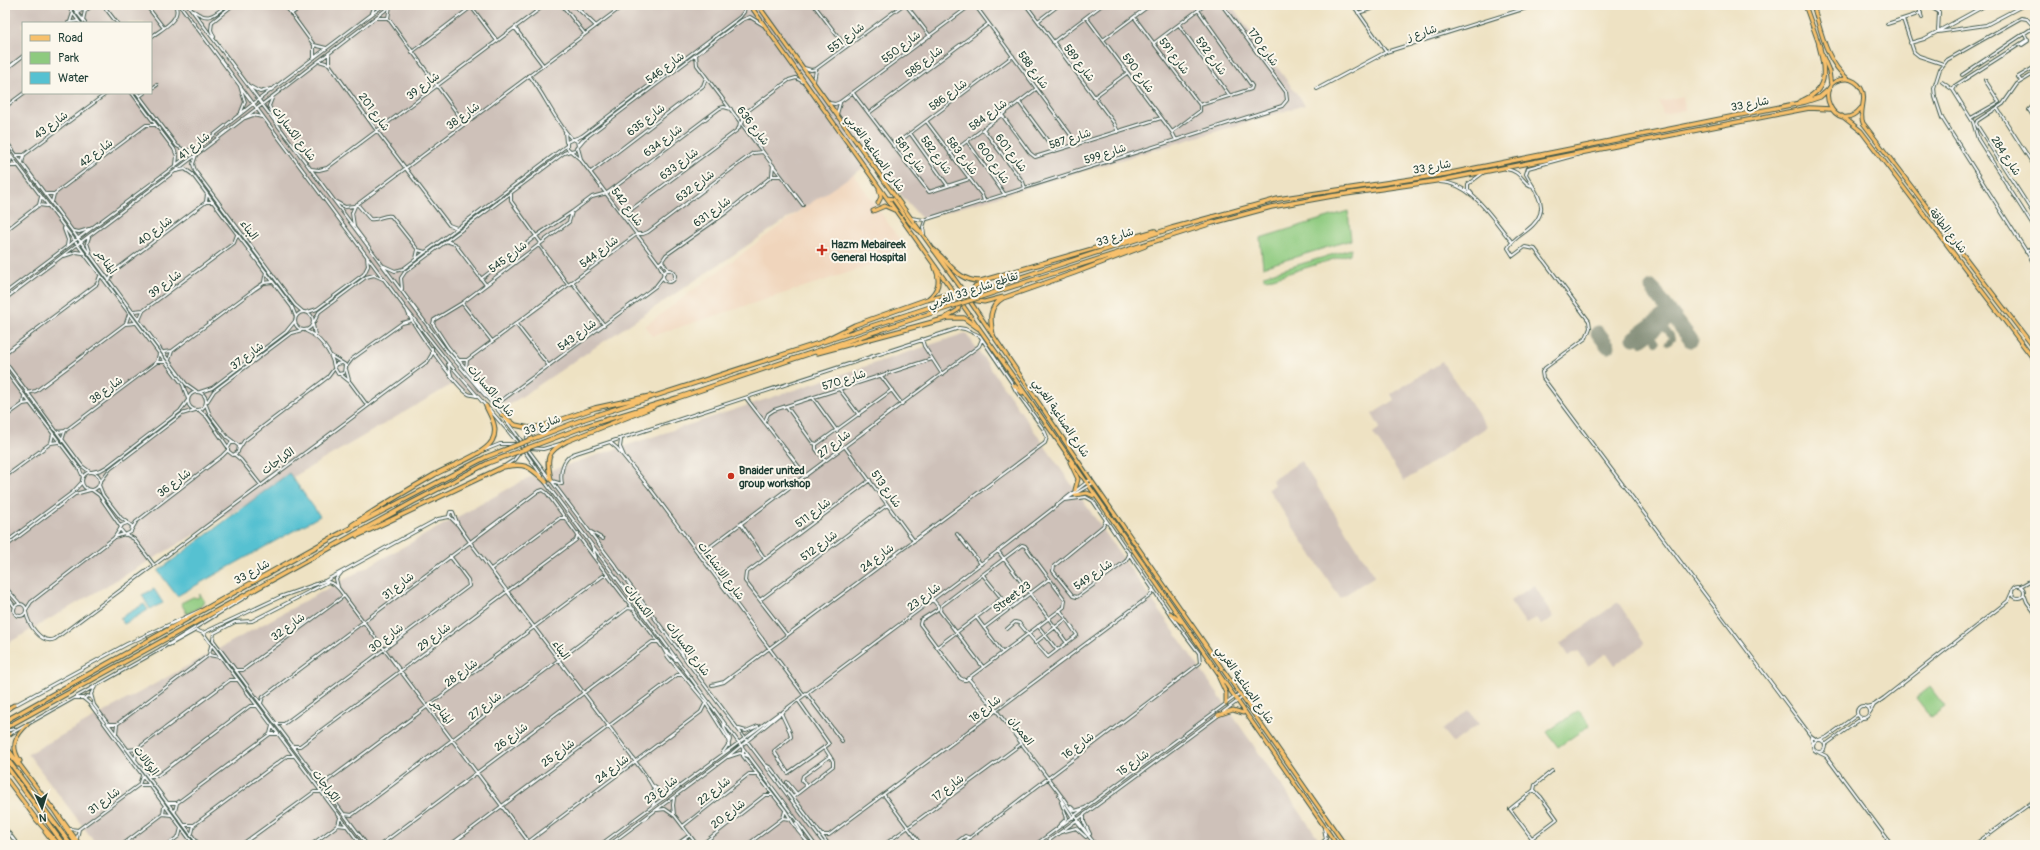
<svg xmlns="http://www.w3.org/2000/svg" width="2040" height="850" font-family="Pangolin,'Playpen Sans Arabic',sans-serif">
<rect width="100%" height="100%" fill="#fbf7ec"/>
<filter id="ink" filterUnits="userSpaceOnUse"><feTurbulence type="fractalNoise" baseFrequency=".025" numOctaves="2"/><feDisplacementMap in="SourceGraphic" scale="8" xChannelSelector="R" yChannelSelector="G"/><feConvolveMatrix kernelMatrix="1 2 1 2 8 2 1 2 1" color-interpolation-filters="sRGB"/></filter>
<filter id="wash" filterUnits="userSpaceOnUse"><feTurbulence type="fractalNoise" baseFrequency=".012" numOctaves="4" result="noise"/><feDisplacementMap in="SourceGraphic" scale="16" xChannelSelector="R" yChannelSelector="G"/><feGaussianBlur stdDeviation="0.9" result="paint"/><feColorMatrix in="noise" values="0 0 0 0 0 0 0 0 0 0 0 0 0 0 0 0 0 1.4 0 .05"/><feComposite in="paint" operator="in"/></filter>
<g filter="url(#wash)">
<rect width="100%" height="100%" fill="#eee2c3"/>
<path fill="#f0d5bc" d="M1683 96 1685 110 1663 114 1659 102Z
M852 172 902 243 891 256 878 263 652 336 645 326Z"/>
<path fill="#cec1b9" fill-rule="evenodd" d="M5 5H1231L1305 105 922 219 872 162 509 405 451 385 5 645ZM23 23H151V93H23Z
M966 333 1323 845H97L28 754 528 478Z
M1442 362 1487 427 1404 481 1373 433 1380 428 1372 414 1394 400 1391 394Z
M1301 461 1375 576 1340 598 1268 489 1274 485 1272 480Z
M1534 585 1554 617 1541 625 1536 618 1526 624 1510 601Z
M1618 602 1644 642 1643 646 1615 665 1608 655 1605 654 1588 666 1578 651 1568 656 1560 644Z
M1469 710 1479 724 1453 743 1442 730Z"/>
<path fill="#8eca7f" stroke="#56845a" d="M1348 211 1351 240 1263 267 1260 238Z
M1351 249 1350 254 1273 278 1264 279V275Z
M200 594 205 602 202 603 203 605 187 614 181 603 193 597 198 598Z
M1930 687 1945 707 1931 717 1916 698Z
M1579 710 1590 725 1558 747 1547 732Z"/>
<path fill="#56c1d1" stroke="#3a7f82" d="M289 473 320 516 177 596 158 571Z
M154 589 163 603 150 609 142 595Z
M144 604 148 610 124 624 120 618Z"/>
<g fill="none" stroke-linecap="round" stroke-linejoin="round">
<path stroke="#86907c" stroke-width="6" d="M1664 328 1671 335 1672 339 1668 343
M1653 336 1657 343
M1641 344 1675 319"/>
<path stroke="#86907c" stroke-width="15" d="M1652 288 1691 340
M1598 333 1608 346
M1634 338 1669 312"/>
</g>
</g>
<g filter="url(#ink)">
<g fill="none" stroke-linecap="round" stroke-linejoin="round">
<g stroke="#3e5649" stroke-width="4">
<path id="minor" d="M67 5 80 23
M71 5 85 23
M103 5 117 23
M146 5 163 27
M180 5 406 309 448 362 486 406
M188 5 445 349 502 415
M285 5 314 45 326 48
M470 5 497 41
M562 5 585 34
M567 5 575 7
M574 5 596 26
M814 5 846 47
M906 5 930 36
M975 5 1073 138 1077 145
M1026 5 1114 123 1118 132
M1353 5 1386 52
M1918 5 1922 18
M1927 5 1939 12 1938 32 1986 25 2024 5
M5 8 10 5
M1198 10 1252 86 1251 89 1200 105
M76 11 86 10 93 5
M194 11C209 22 214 15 227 5
M372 13 375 5
M1358 13 1383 5
M291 14 304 5
M1086 17 1172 132 1176 140
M1134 17 1200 105
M376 18H388L465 124
M388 18 390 6
M1903 19 1914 52 1919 56 1943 64
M83 20 85 11
M1038 21 1059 5
M70 22 73 13
M68 23 78 21
M1887 24 1921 13
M1179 25 1230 96
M515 28 543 65
M2035 28 2027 19 2021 18 1947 60 1940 69 1934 88 1935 97 1942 118 2035 265
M151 37C160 30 183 19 175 5
M214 37 211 30 212 22 233 5
M2028 39 1956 85 1953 90 1973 122 1978 139 2035 229
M1103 40 1150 5
M1053 42 1102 5
M1154 43 1205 5
M1910 43 1924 39 1986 5
M2022 45 2028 41 2024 33
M412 52 474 5
M329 53V64L377 131 449 225 457 228
M696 55 697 65 803 205
M314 58V46
M319 61 329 64
M804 68 811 70 816 69 903 5
M5 70 23 56
M2035 73 2017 84 2003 104 1977 121 1976 124 2035 216
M529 75C544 94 557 124 572 139
M1962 75 2034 27
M814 81 816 70
M2021 81 2018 77 2035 67
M1942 82 1953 90
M240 86 245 102 241 112
M249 86 260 92 271 89
M151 89 157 85
M1317 89 1386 52 1536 5
M132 93 174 149 177 156 176 165
M137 93 177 146 184 150H194
M853 93 929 192 969 179
M140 96 144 93
M273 96 269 106 277 123
M1094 97 1127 73
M1019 102 1050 144 1054 152
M829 103 835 104 840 102 971 5
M2035 104 2029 110 2035 119
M5 107 24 93
M1997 108 2035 167
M869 113 988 24
M837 114 840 103
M1002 115 1030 153 1035 157 1161 118
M1971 118 1999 102 1985 80
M242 119 253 115 262 117
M927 122 982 195 984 201
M742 124 745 113 789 80 796 78 805 83
M983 129 1023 182 1025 188
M565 132 566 142
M1172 132 1200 111V105
M910 133 948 186
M574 139 582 136 740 17 744 12 745 5
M5 140 186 384 196 391
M967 141 1005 195
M578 146 584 139 742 20 750 17 763 25
M893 146 1013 56
M5 148 183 385 188 399
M578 148 581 159
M571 151 575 150 578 146 577 141 573 139 567 142V148L581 160 659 264 664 274
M950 154 1036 89
M1580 154 1528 168 1526 174C1538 196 1553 211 1526 231 1519 236 1512 240 1508 248L1513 256 1525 247 1535 249 1589 321 1590 328 1586 338 1545 368 1542 372 1543 378 1811 736 1817 740
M16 155H24L107 93
M196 155 193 164 195 171 295 305 303 312
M22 163 24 155
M9 166 11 158
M5 169 9 166H17
M311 169 319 170 327 168 545 5
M1506 169C1523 171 1522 185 1533 186
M176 171 185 169 192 174 292 307 296 317
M591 172 703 86 706 78
M772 175 773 165
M1440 182C1473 183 1492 219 1512 242
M46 194H54L146 125H156
M511 194V201L541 243
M1472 194 1468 189V184L1483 173
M52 202 54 194
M206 202 207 194
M336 202 345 207 354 206
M357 204 370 219C378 221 384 214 391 216L418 250 425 252
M39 205 47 206
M626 218 632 209 736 131 739 128 740 122
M911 218 924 220 1282 106 1287 100 1286 92 1222 5
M354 226 352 213 355 206 624 5
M64 229 68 240 67 246
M5 231 39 205 41 197
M74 231 79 232 89 229
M924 234 923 227 925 221
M89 237 87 243 90 252
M446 241 455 244 486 285
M539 245 568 285
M2026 252 2035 245
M64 256 76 252 83 253
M416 259 418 250
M662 261 666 255 727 212 772 176H780
M659 264 662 261 668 270
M384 266 395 271 403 269 566 146
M663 276a6 6 0 1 1 12 0a6 6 0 1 1-12 0Z
M663 277 656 286 501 401 493 400 487 394 448 347 433 324 434 320 462 303 569 222 572 212 592 197 607 193 720 108 724 107 731 109
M110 279 113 272 206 202H213
M481 279 536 236 572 212
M264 282 266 272
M572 282 604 325
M402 289 401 278 405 272 564 153 570 151
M5 293 176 165 258 100 384 5
M5 299 175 171 392 5
M462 303 492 341
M407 310C410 322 456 386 467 393 469 395 472 395 476 396
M134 311 144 310 234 243 237 235
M295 321a9 9 0 1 1 18 0a9 9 0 1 1-18 0Z
M308 312 317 309 364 274 368 266 367 257
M139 320 143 311
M314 322 319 312 366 277 374 275 383 279
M126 323 129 314
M516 324 549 366
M313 325 315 335
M306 331C319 336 332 353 334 367
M922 339 924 346 942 374
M164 352 172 351 255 289 264 283 272 282
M5 353 97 284 100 276
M331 356 344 364 345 365 344 373 338 374 334 367 336 364 342 363
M169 360 172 351
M460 360H467L637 234H643L648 232 753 153 763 152
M5 362 82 466 90 472
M157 362 159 354
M448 364 451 375
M346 367 352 359 402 323 410 321
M466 368 467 360
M346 369 349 380
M5 370 79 468 83 477
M340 374 350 382 367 405
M881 376 902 404
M474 382 482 388
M840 390 859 415
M188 401a9 9 0 1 1 18 0a9 9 0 1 1-18 0Z
M200 392 212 388 286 332 295 321
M27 393 36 391 125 324 135 323
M746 398 806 476
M813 398 837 431
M207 402 214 391 291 333 302 330
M23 404 24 396
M206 405 210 415 227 437 239 446 238 452 233 455 228 451V448L231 443H235
M787 407 813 443 817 444 892 390
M489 409 521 446 542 476
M200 411 207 417 227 446
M5 417 23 404 29 403
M505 419 825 845
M765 421 768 414 774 410 932 359
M57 432 65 431 157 362H166
M62 440 65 431
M621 440 620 447 624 456
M51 443 53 434
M611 443 617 448 649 487 804 695
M816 444V449L825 461
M845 447 914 541
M531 448 543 449 560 444
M239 449 244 441 328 377 334 369
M485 450 500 444H516
M525 450 527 437 538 428
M235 455 241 460 260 484
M506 465 514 460 520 452
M82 481a9 9 0 1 1 18 0a9 9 0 1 1-18 0Z
M92 472 101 470 108 466 180 411 188 400
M5 477 51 443 58 442
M552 481 562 484
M100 482 110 469 182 414 195 410
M545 482 815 845
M562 484C560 474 562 459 573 454L959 328 965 329 980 336 1012 383 1016 391 1044 430 1047 437 1045 443 724 682 712 685
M99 485 103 495 121 518 132 526 131 532 125 535 120 529 122 525 127 523
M92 490 99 495 121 527
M1068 498 1093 483
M1106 520 1103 526 1054 566 1053 571 1073 596 1077 597 1126 561 1130 553
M741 524 765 559
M459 526 449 516 450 512H453L458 525 470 542 644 773C652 784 659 793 652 807
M132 529 136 522 222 456 228 450
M591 532 603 539
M957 534 981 564
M127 535 134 539 154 565
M115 537 124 534
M5 543 73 492 82 482
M592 546 596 558
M5 547 75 494 90 490
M998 551 1067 643
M699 555 979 346 982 339
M491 569 560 518H566
M983 575 1010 609
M2012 592a6 6 0 1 1 12 0a6 6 0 1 1-12 0Z
M2021 586 2035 578
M5 587 19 603
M338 587 336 579 341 573
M5 593 14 606
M2024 594 2027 602 2035 613
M760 600 887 505
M933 600 938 606V609L921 620 920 624 960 678 964 680H966L1064 607 1065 600 1025 546 1022 545 941 606 940 611 983 667
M14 610a6 6 0 1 1 12 0a6 6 0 1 1-12 0Z
M26 610 31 602 114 538 120 529
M26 612C28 624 41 645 55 639L428 361 432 354V348
M976 617 1002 652
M1038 626 1057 650
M984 628 1049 579
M1007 629 1015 622 1019 623 1048 657 1077 635 1060 610
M203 633 280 597 325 581 438 519 449 517
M787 635 745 581 746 573 870 480
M678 639 683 655
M1035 643 1066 619
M169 645 196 630 203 633 361 845
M937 647 1002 598
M666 651 676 660
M209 655 220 657
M236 670H243L344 596
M968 678 996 710 1063 798 1091 839
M96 685 91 694 94 705 199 845
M806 693 842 741
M75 698H83L90 704 194 845
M84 699 87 696 91 697
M261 703 263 697 537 492 543 490 547 493 593 556 663 648 668 657 703 699 728 739 729 746
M15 705 127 644 201 610
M1857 712a6 6 0 1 1 12 0a6 6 0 1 1-12 0Z
M1866 707 1874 705 1884 698 2008 601 2012 592
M5 712 10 708
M1223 712 1243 697
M1870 712 1874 705
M781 713 790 732 791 737 774 751 788 773 829 744 798 700
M723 721C724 739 738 733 723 752
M108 724H117L209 655 211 646
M277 724H284L469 586 468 580 450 556
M739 729 746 731 758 726
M5 731 15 729
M116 733 117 724
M270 734 272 726
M1811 736 1813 744
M5 737 159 650 247 596
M1813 746a6 6 0 1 1 12 0a6 6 0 1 1-12 0Z
M1819 740 1827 737 1857 715
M1825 745 1862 718
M294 746H300L576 540 578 533
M743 748V756L785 810 798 831 810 845
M128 750 137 749 230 680H237
M1818 752 1826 756 1892 845
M728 757 740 753 748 756
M135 760 137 749
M764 764 771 768 829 845
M148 776H157L250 706H257
M321 782 327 781 603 576H609
M787 782 796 793
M139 785H149
M652 785 661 792 671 791
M806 786 802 780 803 776 830 756
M325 789 327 781
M884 795 921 845
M1059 796 1073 818
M793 797 833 766V761L824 747
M168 803H177L270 734H277
M2029 805 2035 813
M1071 807 1075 811 1085 808
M657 810 665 809 675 816 697 845
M175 811 177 803
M163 814 171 815
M344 814 352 815 628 608 634 609
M1084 814V822L1090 834
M674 815 673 805 674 798
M783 818 791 819
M1076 821 1096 845
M796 823 803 835
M185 825H194L287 756H293
M338 825 346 826
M683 826 749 774H757
M1058 827 1067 818 1061 802
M5 828 18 845
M70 829 78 830
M1061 832 1076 828 1086 837
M192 833 194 825
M822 835H829L1151 595 1153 588
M77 838 79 829 139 785 142 776
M1532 838 1557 819 1541 797 1534 790
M890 841 893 845
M122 845 163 814 164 807
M167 845 179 836 181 828
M241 845 314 792H320
M311 845 338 825 340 818
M367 845 213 640 214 633 235 622 252 621 328 582 334 584 339 589 531 845
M380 845 652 642H659
M450 845 677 675H682
M524 845 701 712 705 704
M600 845 779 713
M609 845 727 757 790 706 998 551 1091 479
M676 845 690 835
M701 845 765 795H772
M747 845 783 818 785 811
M884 845 1021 744
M953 845 965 836 970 838
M960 845 1200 663 1199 653 1172 617 1093 501 1086 497 1065 500
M1035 845 1239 694
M1043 845 1219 715
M1320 845 1326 839 1324 828
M1537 845 1510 809 1534 790 1535 785 1552 771
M1974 845 2035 800"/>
</g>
<g stroke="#3e5649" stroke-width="5">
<path id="major" d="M750 5 1027 396 1337 845
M758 5 961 288 1093 483 1345 845
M1805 5 1820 47
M1813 5C1821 30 1826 62 1848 79
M1822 54 1829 71 1831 86
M1861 108C1835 140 1809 79 1846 79 1852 79 1858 83 1861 88 1868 99 1858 111 1863 123L2035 349
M1842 116 1861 131 2035 361
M887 198 893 199 910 223 919 231
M878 203 881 197 879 189
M873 211 885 206 894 210
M969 295 975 286 989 280
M927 300 945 295 956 298
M971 300 984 302 1003 297
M946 317 958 310 960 303
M1014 385 1022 393
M1070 462 1078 479 1075 490
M1075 495 1087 493 1094 496
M1170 613 1181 622
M1219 678 1226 693V704
M5 710 14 705
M1218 715 1233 710 1243 713
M5 735 10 734
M5 745 52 808
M5 749 18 765
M20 761C10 746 15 736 28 724
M5 777 37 820
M57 813 80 845
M45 832 55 845"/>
</g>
<g stroke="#3e5649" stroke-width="5.5">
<path id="highway" d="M1799 102C1829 91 1826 71 1819 45
M934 250C950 263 958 282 981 281L1155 231
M1040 271 1172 228 1278 199 1446 174 1805 102 1820 97 1829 89
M1042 277 1212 223 1271 207 1332 196 1442 180 1809 108 1830 109
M993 335C990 320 988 307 1003 298L1074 273 1145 246
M825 340 855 325 928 299C939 290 941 280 935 267
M817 353 948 318H964L978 328
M502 415 515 425 529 428 543 426 595 408 650 396
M584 419 909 314
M586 426 677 398 910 320
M551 480C546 458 546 452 567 441L653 407
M352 525C379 507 406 491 434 475 449 466 484 455 492 441 499 428 491 417 486 406
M357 536 503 467C526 462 530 467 546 482
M5 721 337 535 486 457
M5 728 413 502 488 463
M5 756 71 845
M5 764 64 845
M52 807 77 845
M36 819 59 845"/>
</g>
<use href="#minor" stroke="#fff" stroke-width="2"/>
<use href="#major" stroke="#f7c06c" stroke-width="3"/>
<use href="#highway" stroke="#f7c06c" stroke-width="3.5"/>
<g stroke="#3e5649" stroke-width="5.5" stroke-linecap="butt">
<path id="highway-bridge" d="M909 314 1040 271
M910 320 1042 277
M486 457 584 419
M488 463 586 426"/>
</g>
<use href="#highway-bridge" stroke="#f7c06c" stroke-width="3.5"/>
</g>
</g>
<g fill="#c8321e" stroke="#fbf7ec" stroke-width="1.5">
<path d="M820 244h4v4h4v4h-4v4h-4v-4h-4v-4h4z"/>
<circle cx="731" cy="476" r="4"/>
</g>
<g text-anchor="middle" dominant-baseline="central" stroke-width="4" stroke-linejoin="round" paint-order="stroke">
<g font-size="11" fill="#1f3d34" stroke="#fbf7ec">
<text transform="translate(1422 33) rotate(-18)">شارع ز</text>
<text transform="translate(846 38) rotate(-36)">شارع 551</text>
<text transform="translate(901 47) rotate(-37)">شارع 550</text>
<text transform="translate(1263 47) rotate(54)">شارع 170</text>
<text transform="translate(1174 56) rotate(53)">شارع 591</text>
<text transform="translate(1211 56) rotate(54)">شارع 592</text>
<text transform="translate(924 62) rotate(-37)">شارع 585</text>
<text transform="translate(1079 63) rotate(53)">شارع 589</text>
<text transform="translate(665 68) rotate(-37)">شارع 546</text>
<text transform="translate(1033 70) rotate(54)">شارع 588</text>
<text transform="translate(1138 73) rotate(54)">شارع 590</text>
<text transform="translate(423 86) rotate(-37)">شارع 39</text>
<text transform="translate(948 95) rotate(-37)">شارع 586</text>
<text transform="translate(1750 104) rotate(-11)">شارع 33</text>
<text transform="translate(374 112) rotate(54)">شارع 201</text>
<text transform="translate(988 115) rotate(-37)">شارع 584</text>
<text transform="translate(463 116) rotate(-36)">شارع 38</text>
<text transform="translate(646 120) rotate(-38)">شارع 635</text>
<text transform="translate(51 125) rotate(-36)">شارع 43</text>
<text transform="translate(753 126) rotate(53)">شارع 636</text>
<text transform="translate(294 134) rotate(53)">شارع الكسارات</text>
<text transform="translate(1070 139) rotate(-18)">شارع 587</text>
<text transform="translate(663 141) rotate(-37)">شارع 634</text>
<text transform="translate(194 146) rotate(-39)">شارع 41</text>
<text transform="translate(96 153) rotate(-37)">شارع 42</text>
<text transform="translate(875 153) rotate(54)">شارع الصناعية الغربي</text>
<text transform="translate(1011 153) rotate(53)">شارع 601</text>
<text transform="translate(1105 154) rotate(-18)">شارع 599</text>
<text transform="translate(910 155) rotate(53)">شارع 581</text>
<text transform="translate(936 155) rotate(54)">شارع 582</text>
<text transform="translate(962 156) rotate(53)">شارع 583</text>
<text transform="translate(2006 156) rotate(57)">شارع 284</text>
<text transform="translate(993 163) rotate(55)">شارع 600</text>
<text transform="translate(679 164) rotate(-37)">شارع 633</text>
<text transform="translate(1432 167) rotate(-10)">شارع 33</text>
<text transform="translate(695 186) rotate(-37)">شارع 632</text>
<text transform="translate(627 207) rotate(53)">شارع 542</text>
<text transform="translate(712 212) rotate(-36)">شارع 631</text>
<text transform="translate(249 230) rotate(53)">البناء</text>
<text transform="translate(155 231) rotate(-37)">شارع 40</text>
<text transform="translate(1948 231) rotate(52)">شارع الطاقة</text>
<text transform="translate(1115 237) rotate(-18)">شارع 33</text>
<text transform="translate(599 252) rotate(-37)">شارع 544</text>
<text transform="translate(508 257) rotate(-37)">شارع 545</text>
<text transform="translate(106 262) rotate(54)">المناجر</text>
<text transform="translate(165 284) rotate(-37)">شارع 39</text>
<text transform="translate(973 290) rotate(-18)">تقاطع شارع 33 الغربي</text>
<text transform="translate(577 335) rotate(-37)">شارع 543</text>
<text transform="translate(247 356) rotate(-37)">شارع 37</text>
<text transform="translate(844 380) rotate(-18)">شارع 570</text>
<text transform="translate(106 390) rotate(-36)">شارع 38</text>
<text transform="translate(491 391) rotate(49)">شارع الكسارات</text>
<text transform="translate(1061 418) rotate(56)">شارع الصناعية الغربي</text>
<text transform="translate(542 425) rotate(-21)">شارع 33</text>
<text transform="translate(834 444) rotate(-37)">شارع 27</text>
<text transform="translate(278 461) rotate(-36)">الكراجات</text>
<text transform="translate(174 483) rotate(-37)">شارع 36</text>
<text transform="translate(886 489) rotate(54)">شارع 513</text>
<text transform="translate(813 513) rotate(-37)">شارع 511</text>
<text transform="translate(819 546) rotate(-37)">شارع 512</text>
<text transform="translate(877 558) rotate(-37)">شارع 24</text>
<text transform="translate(721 571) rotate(53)">شارع الانشاءات</text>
<text transform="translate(252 572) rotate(-29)">شارع 33</text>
<text transform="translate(1093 575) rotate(-35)">شارع 549</text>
<text transform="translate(398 586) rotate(-38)">شارع 31</text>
<text transform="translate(924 597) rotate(-37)">شارع 23</text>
<text transform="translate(1012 597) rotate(-37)">Street 23</text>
<text transform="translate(638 601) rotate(53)">الكسارات</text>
<text transform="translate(288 627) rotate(-36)">شارع 32</text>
<text transform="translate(434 637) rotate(-37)">شارع 29</text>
<text transform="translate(386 638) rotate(-37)">شارع 30</text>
<text transform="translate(688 649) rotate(53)">شارع الكسارات</text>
<text transform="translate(561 650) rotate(54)">البناء</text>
<text transform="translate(461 673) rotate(-37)">شارع 28</text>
<text transform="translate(1245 685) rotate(55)">شارع الصناعية الغربي</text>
<text transform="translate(485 706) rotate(-37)">شارع 27</text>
<text transform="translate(985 709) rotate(-37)">شارع 18</text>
<text transform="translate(442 712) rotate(53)">المناجر</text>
<text transform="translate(1021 731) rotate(53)">العمران</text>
<text transform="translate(511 737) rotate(-37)">شارع 26</text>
<text transform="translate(1078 746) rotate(-37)">شارع 16</text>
<text transform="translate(558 753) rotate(-37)">شارع 25</text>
<text transform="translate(146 761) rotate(53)">الوكالات</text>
<text transform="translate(1133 763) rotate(-36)">شارع 15</text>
<text transform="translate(612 769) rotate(-37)">شارع 24</text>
<text transform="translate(326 786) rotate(53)">الكراجات</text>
<text transform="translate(948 788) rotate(-37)">شارع 17</text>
<text transform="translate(661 790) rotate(-37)">شارع 23</text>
<text transform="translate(714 791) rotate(-38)">شارع 22</text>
<text transform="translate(104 801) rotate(-37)">شارع 31</text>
<text transform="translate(728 814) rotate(-38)">شارع 20</text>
</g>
<g font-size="11" font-weight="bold" fill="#1f3d34" stroke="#fbf7ec" text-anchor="start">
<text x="831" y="244">Hazm Mebaireek<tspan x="831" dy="13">General Hospital</tspan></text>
<text x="739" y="470">Bnaider united<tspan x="739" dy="13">group workshop</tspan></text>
</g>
</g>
<rect width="2040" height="850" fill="none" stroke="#fbf7ec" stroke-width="20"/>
<rect x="22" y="22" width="130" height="72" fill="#fbf7ec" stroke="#a3ada2"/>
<rect x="30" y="35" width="20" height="6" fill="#f7c06c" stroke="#a3ada2"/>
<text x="58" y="42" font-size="12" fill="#1f3d34">Road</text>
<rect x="30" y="52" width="20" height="12" fill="#8eca7f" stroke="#a3ada2"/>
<text x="58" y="62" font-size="12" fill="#1f3d34">Park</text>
<rect x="30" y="72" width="20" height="12" fill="#56c1d1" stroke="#a3ada2"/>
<text x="58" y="82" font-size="12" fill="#1f3d34">Water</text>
<g transform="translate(42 808) rotate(176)" stroke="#fbf7ec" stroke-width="3" paint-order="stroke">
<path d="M0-3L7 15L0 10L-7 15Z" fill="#1f3d34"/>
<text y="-6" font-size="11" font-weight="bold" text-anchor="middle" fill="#1f3d34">N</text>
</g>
</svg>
